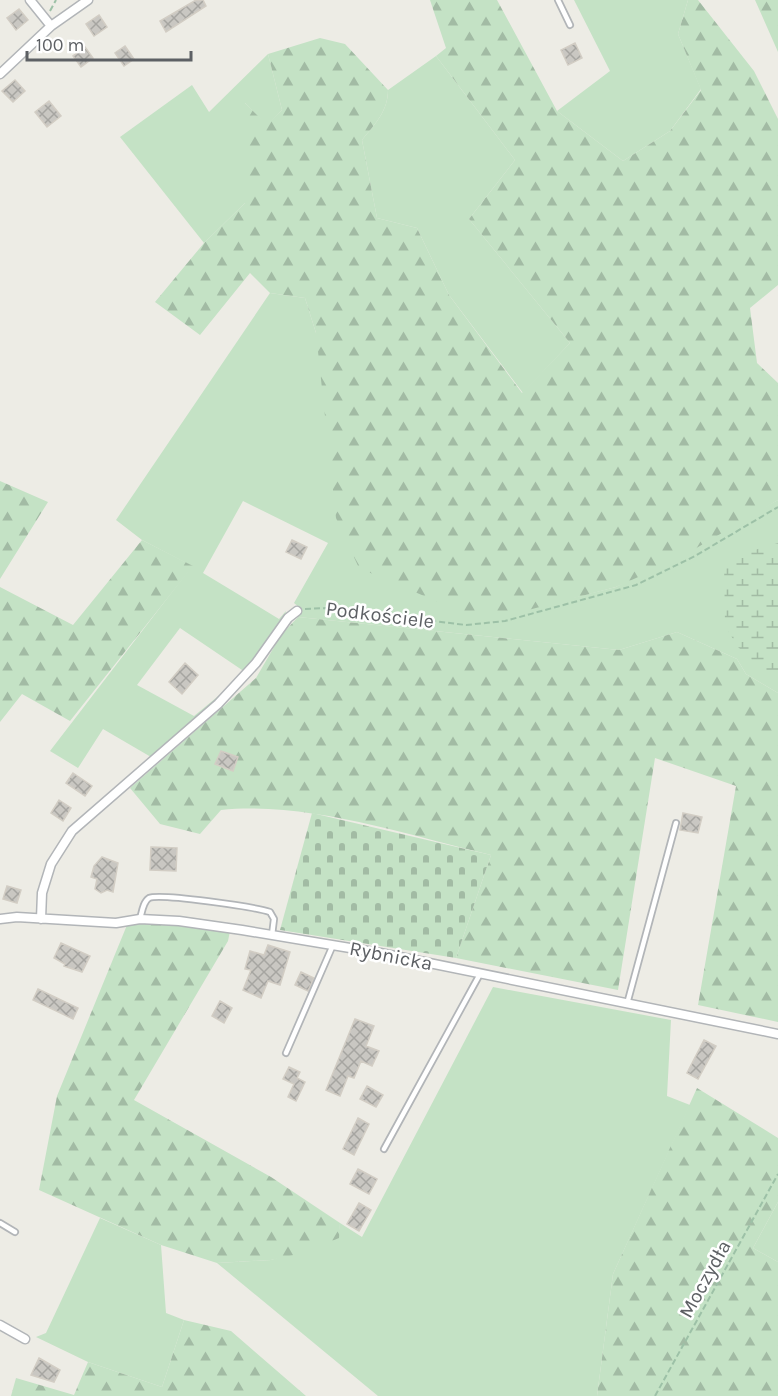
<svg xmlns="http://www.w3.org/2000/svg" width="778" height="1396" font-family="Karla,sans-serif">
<defs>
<pattern id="forest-firs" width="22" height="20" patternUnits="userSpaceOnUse" patternTransform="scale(1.5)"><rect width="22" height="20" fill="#c4e2c5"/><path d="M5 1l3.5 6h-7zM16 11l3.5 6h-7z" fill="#a2bba4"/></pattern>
<pattern id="wetland-marsh" width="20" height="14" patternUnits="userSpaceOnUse" patternTransform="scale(1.5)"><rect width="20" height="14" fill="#c4e2c5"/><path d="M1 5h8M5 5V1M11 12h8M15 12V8" fill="none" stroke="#a2bba4"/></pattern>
<pattern id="cemetery-stones" width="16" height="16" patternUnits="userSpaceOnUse" patternTransform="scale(1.5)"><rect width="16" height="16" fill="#c4e2c5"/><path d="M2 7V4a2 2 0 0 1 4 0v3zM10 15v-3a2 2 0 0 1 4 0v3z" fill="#a2bba4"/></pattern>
<pattern id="building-cross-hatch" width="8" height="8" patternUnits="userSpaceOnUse" patternTransform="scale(1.5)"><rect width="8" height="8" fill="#c9c7c2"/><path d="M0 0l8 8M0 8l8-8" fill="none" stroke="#a6a5a1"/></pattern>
</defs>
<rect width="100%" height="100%" fill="#edece5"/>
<path fill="#c4e2c5" d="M574 0H688L678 34 701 89 670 131 623 161 557 111 610 71Z
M268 54 282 110 267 126 245 103V203L204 243 120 137 192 85 209 112Z
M436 56 515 160 469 219 570 343 523 393 449 295 417 228 377 218 362 140C375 124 388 111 388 90Z
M270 293 305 298 316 333 572 598 616 587 778 500V693L746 674 737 659 677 632 619 650 298 617 299 607 294 603 328 543 243 501 203 573 279 619 286 611 284 619 245 672 180 628 137 685 194 716 222 693 215 704 151 757 103 729 78 768 50 751 192 566 142 540 116 520Z
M493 987 671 1020 667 1096 690 1105 613 1274 597 1396H378L217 1263 271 1260 338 1238 340 1223 362 1237Z
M778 1202V1262L753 1248Z
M100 1218 161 1245 166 1313 184 1320 162 1387 88 1362 36 1337 46 1333Z"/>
<path fill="url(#forest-firs)" d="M430 0H497L557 111 623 161 670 131 701 90 678 34 688 0H698L754 71 778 119V285L750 308 757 363 778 383V500L676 560 616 587 513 614H466L359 568 336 518 316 333 305 298 270 293 250 273 200 335 155 302 204 243 245 203 244 102 267 125 282 110 268 54 320 38 345 44 388 90C388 111 375 124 362 140L377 218 417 228 449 295 522 393 570 343 469 219 515 160 436 56 446 48Z
M755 0H778V52Z
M0 481 48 502 0 579Z
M142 540 193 566 70 721 22 694 0 722V587L73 625Z
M298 617 619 650 677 632 737 659 746 674 778 693V1022L698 1005 736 786 655 758 618 990 456 958 491 855C407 835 307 801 221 810L200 834 160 824 130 788 256 678 281 635Z
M140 922 230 931 228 941 134 1100 271 1177 340 1223 339 1238 303 1253 271 1260 217 1263 161 1245 39 1190 57 1096 127 925Z
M697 1088 778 1138V1202L753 1248 778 1262V1396H597L613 1274Z
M184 1320 231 1331 306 1396H11L16 1378 74 1395 88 1362 162 1387Z"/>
<path fill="url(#wetland-marsh)" d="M778 543V685L738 647 725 626 724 559Z"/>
<path fill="url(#cemetery-stones)" d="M312 813 491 855 456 958 280 930Z"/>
<path fill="url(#building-cross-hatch)" stroke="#d2cdc4" stroke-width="1.5" d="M196 0H203L206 6 166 32 160 21Z
M19 9 28 20 16 30 7 18Z
M99 15 107 27 94 36 86 24Z
M575 43 582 58 568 65 561 50Z
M125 46 134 59 124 66 115 53Z
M85 47 93 58 81 67 73 56Z
M15 80 25 91 13 102 2 91Z
M49 101 61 116 47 127 35 112Z
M292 540 307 547 301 559 286 552Z
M185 663 198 675 182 694 169 682Z
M221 751 238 757 233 771 215 764Z
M73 773 92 786 85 796 66 783Z
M59 800 71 808 63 821 51 813Z
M683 813 702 817 698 833 680 830Z
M151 847 177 848 176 871 150 870Z
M102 857 118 863 113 892 107 890 101 893 95 889 97 879 91 877 94 866Z
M7 886 21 890 17 903 3 899Z
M61 943 90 956 82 972 64 966 65 964 54 958Z
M268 945 290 952 280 985 268 981 261 998 243 990 251 970 245 969 250 951 264 955Z
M301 972 314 978 308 991 295 985Z
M38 989 78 1008 73 1019 33 1000Z
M220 1001 232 1008 224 1023 212 1016Z
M355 1019 374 1026 366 1046 379 1051 372 1066 361 1061 354 1078 348 1076 340 1096 326 1090Z
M704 1040 716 1046 698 1079 687 1073Z
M289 1067 300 1072 297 1078 305 1082 296 1101 288 1097 294 1084 283 1079Z
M367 1086 383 1095 376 1107 360 1099Z
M358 1118 369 1124 354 1155 343 1149Z
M358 1169 377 1179 369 1194 350 1184Z
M359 1203 371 1210 359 1231 347 1224Z
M39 1358 60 1370 54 1382 31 1375Z"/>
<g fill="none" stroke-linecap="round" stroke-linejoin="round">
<g stroke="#b2b5b8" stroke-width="8">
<path id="service" d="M558 0 570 25
M140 919C142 912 143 902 149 898 160 893 255 907 270 912L274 919 272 935
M627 1004 676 823
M286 1053 333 945
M384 1149 480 974
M0 1223 15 1232"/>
</g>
<g stroke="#b2b5b8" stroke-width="11">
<path id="minor" d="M30 0 51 26
M0 74 51 26 88 0
M0 919 17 917 116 923 140 919 179 921 242 930 380 953 778 1034
M41 919 42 893 51 864 72 831 218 704 256 663 288 618 297 611
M0 1325 25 1339"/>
</g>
<path stroke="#9dc1a7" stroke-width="2" stroke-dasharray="6 3" stroke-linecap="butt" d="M50 11 56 0
M305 609 326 608 466 625 505 621 636 585 695 556 778 507
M655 1396 778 1174"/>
<use href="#service" stroke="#fff" stroke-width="4.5"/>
<use href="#minor" stroke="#fff" stroke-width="8"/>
</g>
<g text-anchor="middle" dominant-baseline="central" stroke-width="5" stroke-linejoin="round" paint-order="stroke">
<g font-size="20" fill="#5d6064" stroke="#fff">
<text transform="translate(380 615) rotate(7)">Podkościele</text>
<text transform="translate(391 956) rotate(11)">Rybnicka</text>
<text transform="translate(705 1279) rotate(-61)">Moczydła</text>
</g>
</g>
<path d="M27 51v9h164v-9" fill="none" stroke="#5d6064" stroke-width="3"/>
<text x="36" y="51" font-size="18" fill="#5d6064" stroke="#ffffff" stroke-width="4.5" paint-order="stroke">100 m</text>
</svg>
